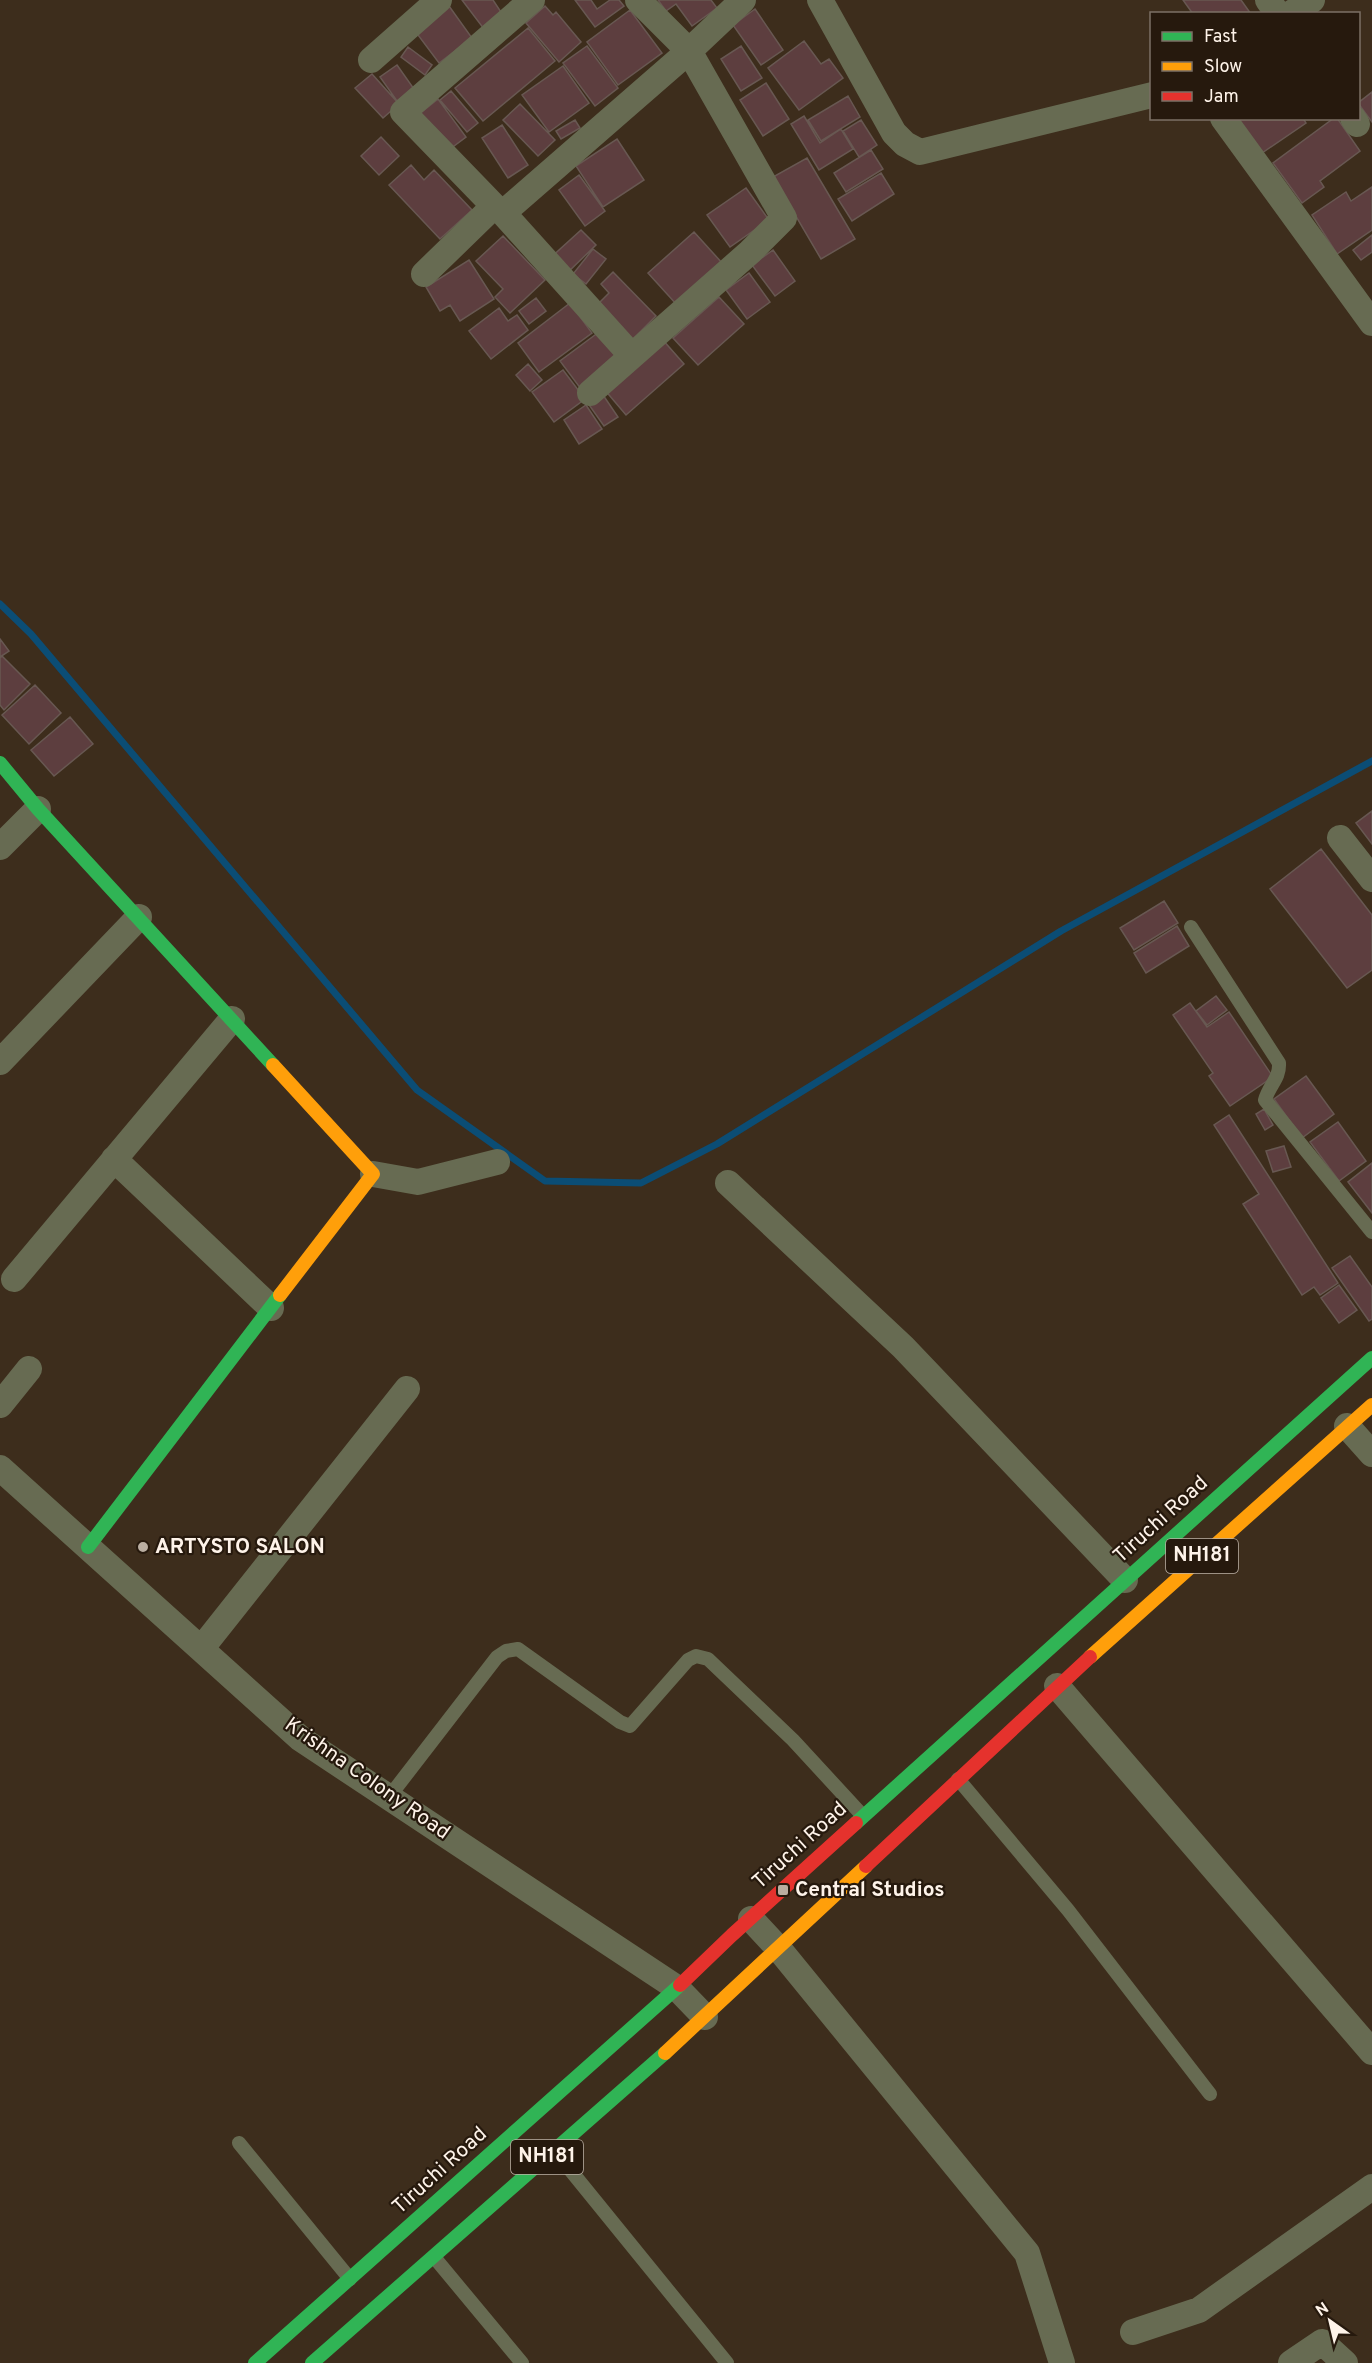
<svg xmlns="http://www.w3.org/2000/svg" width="1372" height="2363" font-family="Overpass,sans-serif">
<rect width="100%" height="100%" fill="#3d2d1c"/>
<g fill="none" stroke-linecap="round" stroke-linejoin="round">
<path stroke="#0b4d75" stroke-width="7" d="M0 604 31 634 417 1090 545 1181 641 1183 717 1144 1061 931 1372 761"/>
</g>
<path fill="#5d3e3f" stroke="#685852" stroke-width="1.5" d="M462 0H493L503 15 484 29Z
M575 0H591L597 9 610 0H619L624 6 595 27Z
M658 0H711L717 8 692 26 676 4 666 11Z
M1183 0H1241L1251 14H1193Z
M449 6 472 38 439 63 415 31Z
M545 6 553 15 556 12 581 42 559 62 526 23Z
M755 9 783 50 761 65 733 25Z
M630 10 662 53 618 85 587 42Z
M528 28 555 61 483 121 455 88Z
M804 41 821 64 829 59 843 78 799 110 768 68Z
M587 46 618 88 595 106 563 63Z
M741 46 762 78 741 91 721 59Z
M408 47 432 65 425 75 401 57Z
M397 65 414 89 397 101 380 77Z
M563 66 589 103 549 132 522 95Z
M372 74 399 104 383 118 355 88Z
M766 83 789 119 763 136 740 100Z
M451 91 478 123 467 132 440 100Z
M1372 92V122L1358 103Z
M848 96 860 117 821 141 808 120Z
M438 99 466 137 446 152 418 115Z
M520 104 555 140 538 156 503 120Z
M804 116 820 143 841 129 853 149 819 170 791 124Z
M1237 118H1303L1306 123 1262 153Z
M1334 118H1337L1360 151 1320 181 1324 187 1302 203 1273 163Z
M575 120 580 128 561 139 556 131Z
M861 120 877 145 859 157 843 131Z
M502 125 528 165 508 178 482 138Z
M381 137 399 156 379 175 361 156Z
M617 139 644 180 603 207 576 166Z
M871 150 883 169 846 192 834 173Z
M807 158 855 239 821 259 773 177Z
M411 165 424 180 434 170 472 210 440 239 389 185Z
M881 173 894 194 852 221 838 199Z
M579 175 605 211 585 226 559 190Z
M1372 187V230L1337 254 1312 215 1346 192 1351 201Z
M746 188 769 220 730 247 707 215Z
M581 230 596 245 564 276 548 260Z
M694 232 723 264 677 305 648 273Z
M1372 235V252L1361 260 1353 250Z
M503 236 545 280 510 313 495 297 503 289 476 261Z
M593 249 606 259 586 284 573 274Z
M773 250 795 281 775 296 752 265Z
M469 260 494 299 460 321 450 305 440 311 426 287Z
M613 272 656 316 631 341 596 306 609 293 601 284Z
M749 273 770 302 747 319 726 290Z
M719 297 744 324 698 365 673 338Z
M536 298 546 311 529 324 519 311Z
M570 303 592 333 539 372 518 343Z
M499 308 508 321 517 315 528 330 491 359 469 331Z
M599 332 620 360 581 389 560 361Z
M662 339 684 364 626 415 604 389Z
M528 364 542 380 530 391 516 375Z
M563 370 585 399 554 422 532 392Z
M601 392 618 417 604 426 587 402Z
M586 405 602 429 579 444 564 420Z
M0 639 9 651 0 657Z
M2 656 30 684 4 710 0 705V658Z
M35 685 61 713 29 744 2 715Z
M70 717 93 744 54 776 31 750Z
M1372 811V844L1356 823Z
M1321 849 1372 915V970L1347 988 1270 889Z
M1164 901 1178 923 1134 950 1120 928Z
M1177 926 1189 946 1146 973 1134 953Z
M1216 996 1227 1010 1207 1025 1196 1011Z
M1190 1003 1207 1027 1229 1012 1273 1077 1230 1106 1209 1076 1213 1073 1173 1015Z
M1306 1076 1334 1114 1302 1138 1274 1099Z
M1264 1109 1273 1125 1265 1130 1256 1114Z
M1229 1115 1338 1283 1320 1295 1314 1287 1302 1295 1243 1204 1259 1194 1214 1125Z
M1338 1122 1366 1161 1339 1181 1310 1142Z
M1284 1146 1291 1167 1273 1172 1266 1151Z
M1372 1163V1213L1348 1182Z
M1350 1256 1372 1287V1319L1369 1321 1332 1268Z
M1339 1285 1357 1310 1339 1323 1321 1298Z"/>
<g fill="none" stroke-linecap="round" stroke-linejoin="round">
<path stroke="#676b52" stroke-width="14" d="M1191 927 1279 1063C1280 1079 1269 1085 1265 1100L1372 1232
M958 1779 1068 1910 1210 2094
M389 1797 497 1657 506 1651 518 1649 620 1722 630 1726 688 1660 696 1656 708 1659 793 1740 863 1816
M239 2143 350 2279
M554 2150 727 2363
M434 2257 522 2363"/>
<path stroke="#676b52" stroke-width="26" d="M820 0 894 133 905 144 920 152 1152 95
M1268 0 1278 14
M1290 14 1312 0
M371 60 439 0
M1223 118 1372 323
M1353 118 1357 124
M494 206 403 112 532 0
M503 213 631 355
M424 274 494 206 503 213 689 51 743 0
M590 393 750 252 784 218 689 51 638 0
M1340 838 1372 879
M0 847 38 809
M0 1062 139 917
M114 1159 271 1308
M373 1174 418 1182 497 1162
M728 1183 903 1347 1125 1580
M14 1279 232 1019
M0 1405 29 1369
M1347 1426 1372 1454
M0 1468 301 1739 677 1988 705 2017
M201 1649 407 1389
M1057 1686 1372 2052
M751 1919 779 1949 1027 2253 1062 2363
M1133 2332 1199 2310 1372 2187
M1291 2363 1322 2342 1345 2363"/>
<path stroke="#30b455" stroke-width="14" d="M0 763 38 809 273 1065
M88 1547 280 1295
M856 1823 1372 1358
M255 2363 680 1985
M312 2363 665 2053"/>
<path stroke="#ff9f0a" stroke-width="14" d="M273 1065 373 1174 280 1295
M1090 1657 1372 1405
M665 2053 866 1866"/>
<path stroke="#e5322d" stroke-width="14" d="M866 1866 1090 1657
M680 1985 732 1935 856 1823"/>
</g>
<g fill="#baaea1" stroke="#26190d" stroke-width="2">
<circle cx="143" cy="1547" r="6"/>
<rect x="777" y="1884" width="12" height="12" rx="3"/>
</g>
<g text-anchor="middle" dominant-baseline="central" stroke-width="4.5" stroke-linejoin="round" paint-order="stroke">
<g fill="#26190d" stroke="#bdb2a7" stroke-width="1.5">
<rect x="1166" y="1539" width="72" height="34" rx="4.5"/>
<rect x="511" y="2140" width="72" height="34" rx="4.5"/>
</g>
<g font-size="20" font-weight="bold" fill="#fef3e9">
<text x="1202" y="1556">NH181</text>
<text x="547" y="2157">NH181</text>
</g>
<g font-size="21" fill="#fef3e9" stroke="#26190d">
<text transform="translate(1161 1520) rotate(-42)">Tiruchi Road</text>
<text transform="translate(367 1779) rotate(35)">Krishna Colony Road</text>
<text transform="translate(800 1846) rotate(-42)">Tiruchi Road</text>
<text transform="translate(440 2171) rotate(-42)">Tiruchi Road</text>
</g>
<g font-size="21" font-weight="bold" fill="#fef3e9" stroke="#26190d" text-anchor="start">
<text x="155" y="1547">ARTYSTO SALON</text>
<text x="795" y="1890">Central Studios</text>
</g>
</g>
<rect x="1150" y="12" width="210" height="108" fill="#26190d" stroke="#7c7065" stroke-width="1.5"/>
<rect x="1162" y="32" width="30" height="9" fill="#30b455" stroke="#7c7065" stroke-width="1.5"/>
<text x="1204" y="42" font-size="18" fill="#fef3e9">Fast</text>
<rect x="1162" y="62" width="30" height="9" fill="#ff9f0a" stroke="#7c7065" stroke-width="1.5"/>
<text x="1204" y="72" font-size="18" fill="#fef3e9">Slow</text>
<rect x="1162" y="92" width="30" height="9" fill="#e5322d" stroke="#7c7065" stroke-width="1.5"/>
<text x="1204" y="102" font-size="18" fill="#fef3e9">Jam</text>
<g transform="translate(1330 2321) rotate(326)" stroke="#26190d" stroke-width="4.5" paint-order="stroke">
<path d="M0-4.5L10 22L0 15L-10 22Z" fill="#fef3e9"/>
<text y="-9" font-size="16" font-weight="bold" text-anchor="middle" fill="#fef3e9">N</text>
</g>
</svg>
